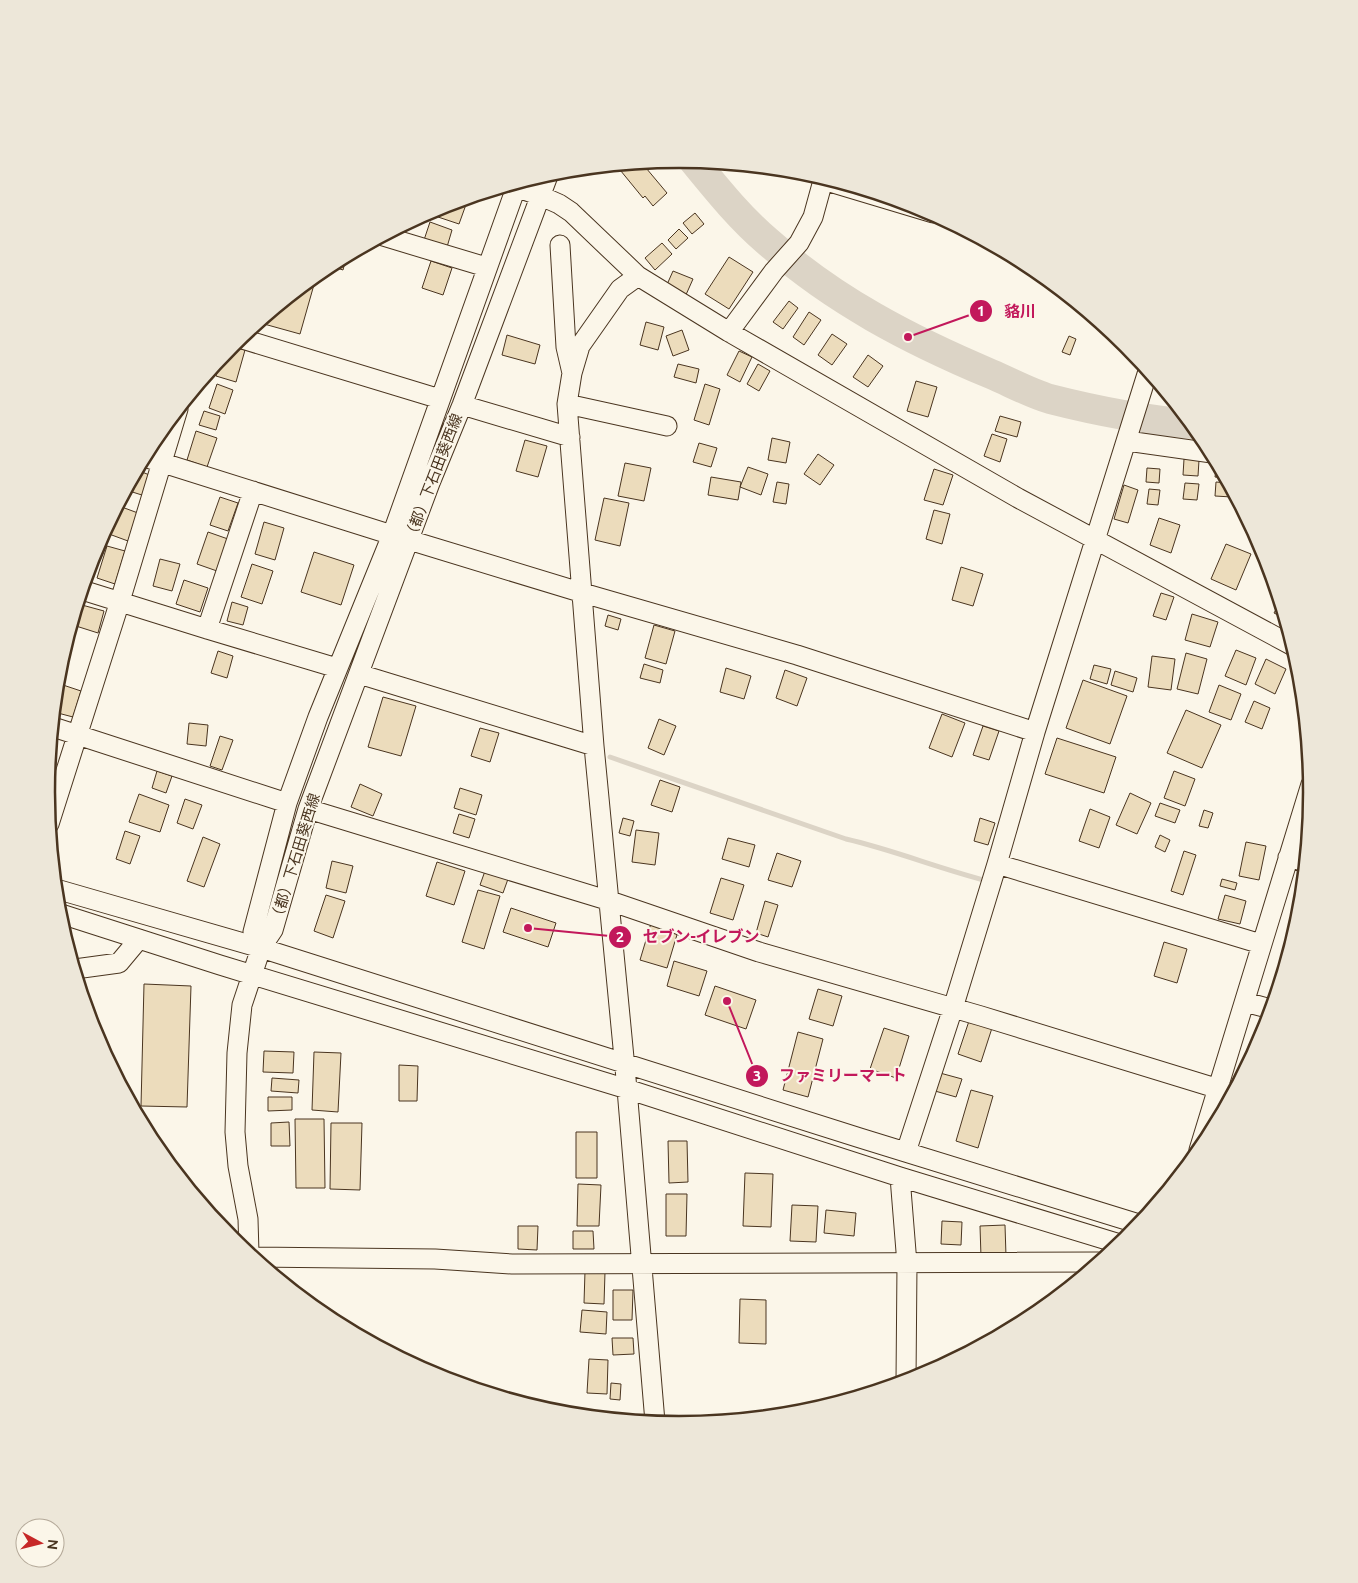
<svg xmlns="http://www.w3.org/2000/svg" width="1358" height="1583" font-family="Ubuntu,'Noto Sans JP',sans-serif">
<rect width="100%" height="100%" fill="#fbf6e9"/>
<g fill="none" stroke-linecap="round" stroke-linejoin="round">
<path stroke="#dcd4c6" stroke-width="5" d="M610 757 846 839C894 850 940 869 988 881"/>
<path stroke="#dcd4c6" stroke-width="30" d="M693 160C716 188 739 217 767 241 833 300 910 340 991 374 1010 382 1030 393 1050 399 1097 411 1144 420 1192 424"/>
</g>
<path fill="#ecdcbc" stroke="#4a3520" d="M641 162 667 193 653 206 645 196 643 198 616 165Z
M466 198 468 199 459 224 438 217 442 205Z
M430 210 428 219 419 216Z
M695 213 704 224 692 234 683 223Z
M430 222 452 230 447 247 424 240Z
M679 229 688 238 676 249 668 240Z
M662 243 672 254 655 270 645 258Z
M343 257 346 258 343 270 328 265Z
M729 257 753 272 729 309 705 294Z
M431 261 452 268 443 295 422 288Z
M673 271 693 279 685 297 665 289Z
M317 274 300 334 264 324 266 316Z
M789 301 798 308 783 329 773 322Z
M809 312 821 320 804 345 793 337Z
M646 322 664 327 658 350 640 345Z
M682 330 689 350 673 356 666 336Z
M1111 331 1122 340 1109 337Z
M832 334 847 344 832 365 818 355Z
M507 335 540 345 535 364 502 355Z
M1069 336 1076 339 1070 355 1062 352Z
M230 346 245 350 236 382 216 376 223 355Z
M739 351 752 357 740 382 727 375Z
M868 355 883 366 868 387 853 377Z
M678 364 699 369 696 383 674 377Z
M758 364 770 371 759 391 747 384Z
M916 381 937 387 928 417 907 411Z
M217 384 233 390 225 414 209 408Z
M705 384 720 389 709 425 694 420Z
M204 411 220 416 216 430 199 425Z
M1000 416 1021 422 1017 437 995 431Z
M196 431 217 438 207 467 187 460Z
M992 434 1007 439 1000 462 984 456Z
M772 438 790 442 786 463 768 460Z
M525 440 547 446 538 477 516 471Z
M699 443 717 448 711 467 693 462Z
M818 454 834 465 820 485 804 474Z
M1184 459 1199 460 1198 476 1183 475Z
M625 463 651 468 644 501 618 496Z
M1217 463 1225 478 1215 477Z
M748 467 768 474 761 495 740 487Z
M1147 468 1160 469 1159 483 1146 482Z
M934 469 953 475 943 505 924 500Z
M137 470 152 476 145 496 126 490Z
M711 477 741 482 738 500 708 495Z
M777 482 789 484 786 504 773 502Z
M1216 482 1228 483 1233 492 1232 497 1215 496Z
M1185 483 1199 484 1197 500 1183 499Z
M1124 485 1138 490 1128 523 1114 519Z
M1149 489 1160 490 1158 505 1147 504Z
M220 497 238 503 228 531 210 525Z
M604 498 629 503 620 546 595 540Z
M119 506 138 513 128 541 109 534Z
M934 510 950 514 942 544 926 539Z
M1159 518 1180 525 1171 553 1150 545Z
M264 522 284 528 275 560 255 554Z
M208 532 228 539 217 571 197 564Z
M1226 544 1251 554 1236 590 1211 579Z
M107 546 125 551 115 584 97 578Z
M314 552 354 565 341 605 301 592Z
M160 559 180 564 172 591 153 586Z
M252 564 273 571 262 604 241 597Z
M961 567 983 574 973 606 952 600Z
M184 580 208 588 200 612 176 604Z
M1161 593 1174 597 1166 620 1153 616Z
M232 602 248 607 243 625 227 621Z
M1280 602 1284 618 1274 613Z
M82 605 104 611 98 633 76 626Z
M1192 614 1218 622 1210 647 1185 640Z
M608 615 621 619 618 630 605 626Z
M654 625 675 631 666 664 645 658Z
M1236 650 1256 658 1246 685 1225 676Z
M218 651 233 656 227 678 211 673Z
M1186 653 1207 659 1198 694 1177 689Z
M1152 656 1175 659 1171 690 1148 687Z
M1266 659 1286 669 1275 694 1255 684Z
M644 664 663 670 660 683 640 678Z
M1094 665 1111 669 1107 684 1090 679Z
M726 668 751 676 744 699 720 692Z
M785 670 807 678 797 706 776 698Z
M1115 671 1137 678 1133 692 1111 685Z
M1083 680 1127 696 1110 744 1066 728Z
M63 685 81 691 73 717 54 712Z
M1219 685 1241 694 1231 720 1209 712Z
M383 697 416 706 401 756 368 747Z
M1254 701 1270 708 1262 729 1245 722Z
M1186 710 1221 725 1202 768 1167 753Z
M942 714 965 723 952 757 929 748Z
M659 719 676 726 664 755 648 748Z
M189 723 208 725 206 746 187 744Z
M983 726 999 731 989 760 973 755Z
M480 728 499 733 490 762 471 756Z
M220 736 233 740 222 770 210 766Z
M1057 738 1116 757 1104 793 1045 774Z
M157 771 172 776 166 793 152 788Z
M1174 771 1195 779 1185 806 1164 798Z
M660 780 680 787 672 812 651 805Z
M360 784 382 794 373 816 351 807Z
M460 788 482 795 476 815 454 808Z
M1130 793 1151 803 1137 834 1116 825Z
M139 794 169 805 160 832 129 822Z
M185 799 202 805 193 829 177 823Z
M1160 803 1180 810 1175 823 1155 816Z
M1090 809 1110 817 1099 848 1079 841Z
M1204 810 1213 813 1208 828 1199 826Z
M459 814 475 819 469 838 453 833Z
M623 818 634 821 630 836 619 833Z
M980 818 995 823 988 845 974 841Z
M636 830 659 833 655 865 632 862Z
M125 831 140 836 130 864 116 859Z
M1160 835 1170 840 1165 852 1155 847Z
M203 837 220 844 204 887 187 881Z
M728 838 755 845 749 867 722 859Z
M1246 842 1266 846 1259 880 1239 876Z
M1184 851 1196 855 1183 895 1171 891Z
M777 853 801 861 792 887 768 880Z
M332 861 353 866 346 893 326 888Z
M437 862 465 871 454 905 426 896Z
M485 871 508 879 503 893 480 885Z
M721 878 744 885 733 920 710 913Z
M1222 879 1237 883 1235 890 1220 886Z
M478 890 500 896 484 949 462 942Z
M326 895 345 901 333 938 314 931Z
M1225 895 1246 901 1240 924 1218 919Z
M765 901 778 905 768 937 756 933Z
M511 908 556 923 548 947 503 932Z
M652 920 679 928 667 968 640 960Z
M1287 934 1293 936 1288 953 1282 952Z
M1164 942 1187 949 1177 983 1154 976Z
M674 961 707 971 699 996 667 986Z
M144 984 191 986 187 1107 141 1106Z
M715 986 756 1000 746 1029 705 1015Z
M818 989 842 996 833 1026 809 1019Z
M969 1021 992 1028 981 1062 958 1054Z
M884 1028 909 1036 896 1078 870 1069Z
M798 1032 823 1039 808 1097 783 1090Z
M264 1051 294 1052 293 1073 263 1072Z
M314 1052 341 1053 338 1112 312 1110Z
M399 1065 418 1066 417 1101H399Z
M940 1073 962 1079 956 1097 935 1091Z
M272 1078 299 1080 298 1093 271 1091Z
M971 1090 993 1096 978 1148 956 1141Z
M268 1097H292V1110L268 1111Z
M295 1119H324L325 1188H296Z
M289 1122 290 1146H271V1123Z
M331 1123H362L360 1190 330 1189Z
M576 1132H597V1178H576Z
M668 1141H687L688 1182 669 1183Z
M745 1173 773 1174 771 1227 743 1226Z
M578 1184 601 1185 599 1226H577Z
M666 1194H687L686 1236H666Z
M792 1205 818 1206 816 1242 790 1241Z
M826 1210 856 1213 854 1236 824 1233Z
M942 1221 962 1222 961 1245 941 1244Z
M1005 1225 1006 1256 981 1257 980 1226Z
M518 1226H538L537 1250 518 1249Z
M573 1231H593L594 1249H573Z
M585 1271 605 1272 604 1304 584 1303Z
M613 1290H633L632 1320H613Z
M740 1299 766 1300V1344L739 1343Z
M582 1310 607 1312 606 1334 580 1332Z
M612 1338H633L634 1354 613 1355Z
M589 1359 608 1360 607 1394 587 1393Z
M611 1383 621 1384 620 1400 610 1399Z"/>
<g fill="none" stroke-linecap="round" stroke-linejoin="round">
<g stroke="#4a3520" stroke-width="21">
<path id="minor" d="M823 180 933 213
M510 185 541 196 559 204 571 212 638 276 729 332 1018 498 1293 646
M383 236 486 267
M560 245 566 347 572 373
M638 276 620 289 580 346 572 373 567 404 594 746 627 1089 655 1422
M729 332 774 271 799 243 813 217 824 177
M239 338 440 399
M567 404 667 426
M462 405 570 437
M1127 441 1212 453
M144 457 392 535
M409 540 583 593 797 655 1035 732
M82 590 207 629 337 668
M207 629 253 491
M359 674 594 746
M53 727 287 803
M308 809 610 901 759 952 981 1016 1232 1093
M49 824 120 601 178 409
M1288 857 1305 862
M997 864 1261 944
M56 889 261 948 860 1138 1139 1224
M58 913 220 965 627 1089 900 1177 1120 1244
M261 948 253 932 287 803 318 717 392 535 518 182
M75 969 119 963 139 939
M1245 1002 1271 1009
M1199 1150C1237 1028 1273 906 1311 784
M906 1152 953 1008 997 864 1035 732 1148 371
M900 1177 907 1264 906 1381
M249 1253 248 1219 238 1166 235 1132 237 1053 242 1005 261 948 273 930 308 809 430 483 462 405 549 173
M254 1257 435 1259 512 1264 1098 1262"/>
</g>
<use href="#minor" stroke="#fbf6e9" stroke-width="19"/>
</g>
<g text-anchor="middle" dominant-baseline="central" stroke-width="4" stroke-linejoin="round" paint-order="stroke">
<g font-size="15" fill="#4a3520" stroke="#fbf6e9">
<text transform="translate(433 477) rotate(-69)">（都）下石田葵西線</text>
<text transform="translate(295 858) rotate(-73)">（都）下石田葵西線</text>
</g>
</g>
<path d="M0 0H1358V1583H0ZM55 792a624 624 0 1 1 1248 0a624 624 0 1 1-1248 0Z" fill="#ede7d9" fill-rule="evenodd"/>
<path fill="none" stroke="#4a3520" stroke-width="2.5" d="M55 792a624 624 0 1 1 1248 0a624 624 0 1 1-1248 0Z"/>
<path fill="none" stroke="#c2185b" stroke-width="2" d="M908 337L981 311M528 928L620 937M727 1001L757 1076"/>
<g fill="#c2185b" stroke="#fbf6e9" stroke-width="2">
<circle cx="908" cy="337" r="5"/>
<circle cx="528" cy="928" r="5"/>
<circle cx="727" cy="1001" r="5"/>
<circle cx="981" cy="311" r="12"/>
<circle cx="620" cy="937" r="12"/>
<circle cx="757" cy="1076" r="12"/>
</g>
<g font-size="15" text-anchor="middle" font-weight="bold" fill="#fff">
<text x="981" y="316">1</text>
<text x="620" y="942">2</text>
<text x="757" y="1081">3</text>
</g>
<g font-size="16" text-anchor="middle" font-weight="bold" fill="#c2185b" stroke="#fbf6e9" stroke-width="4" stroke-linejoin="round" paint-order="stroke">
<text x="1020" y="317">貉川</text>
<text x="701" y="942">セブン-イレブン</text>
<text x="843" y="1081">ファミリーマート</text>
</g>
<g transform="translate(40 1543) rotate(97)"><circle r="24" fill="#fbf6e9" stroke="#b4a999"/>
<path d="M0-4L9 19L0 12L-9 19Z" fill="#c62828"/>
<text y="-8" font-size="14" font-weight="bold" text-anchor="middle" fill="#4a3520">N</text>
</g>
</svg>
